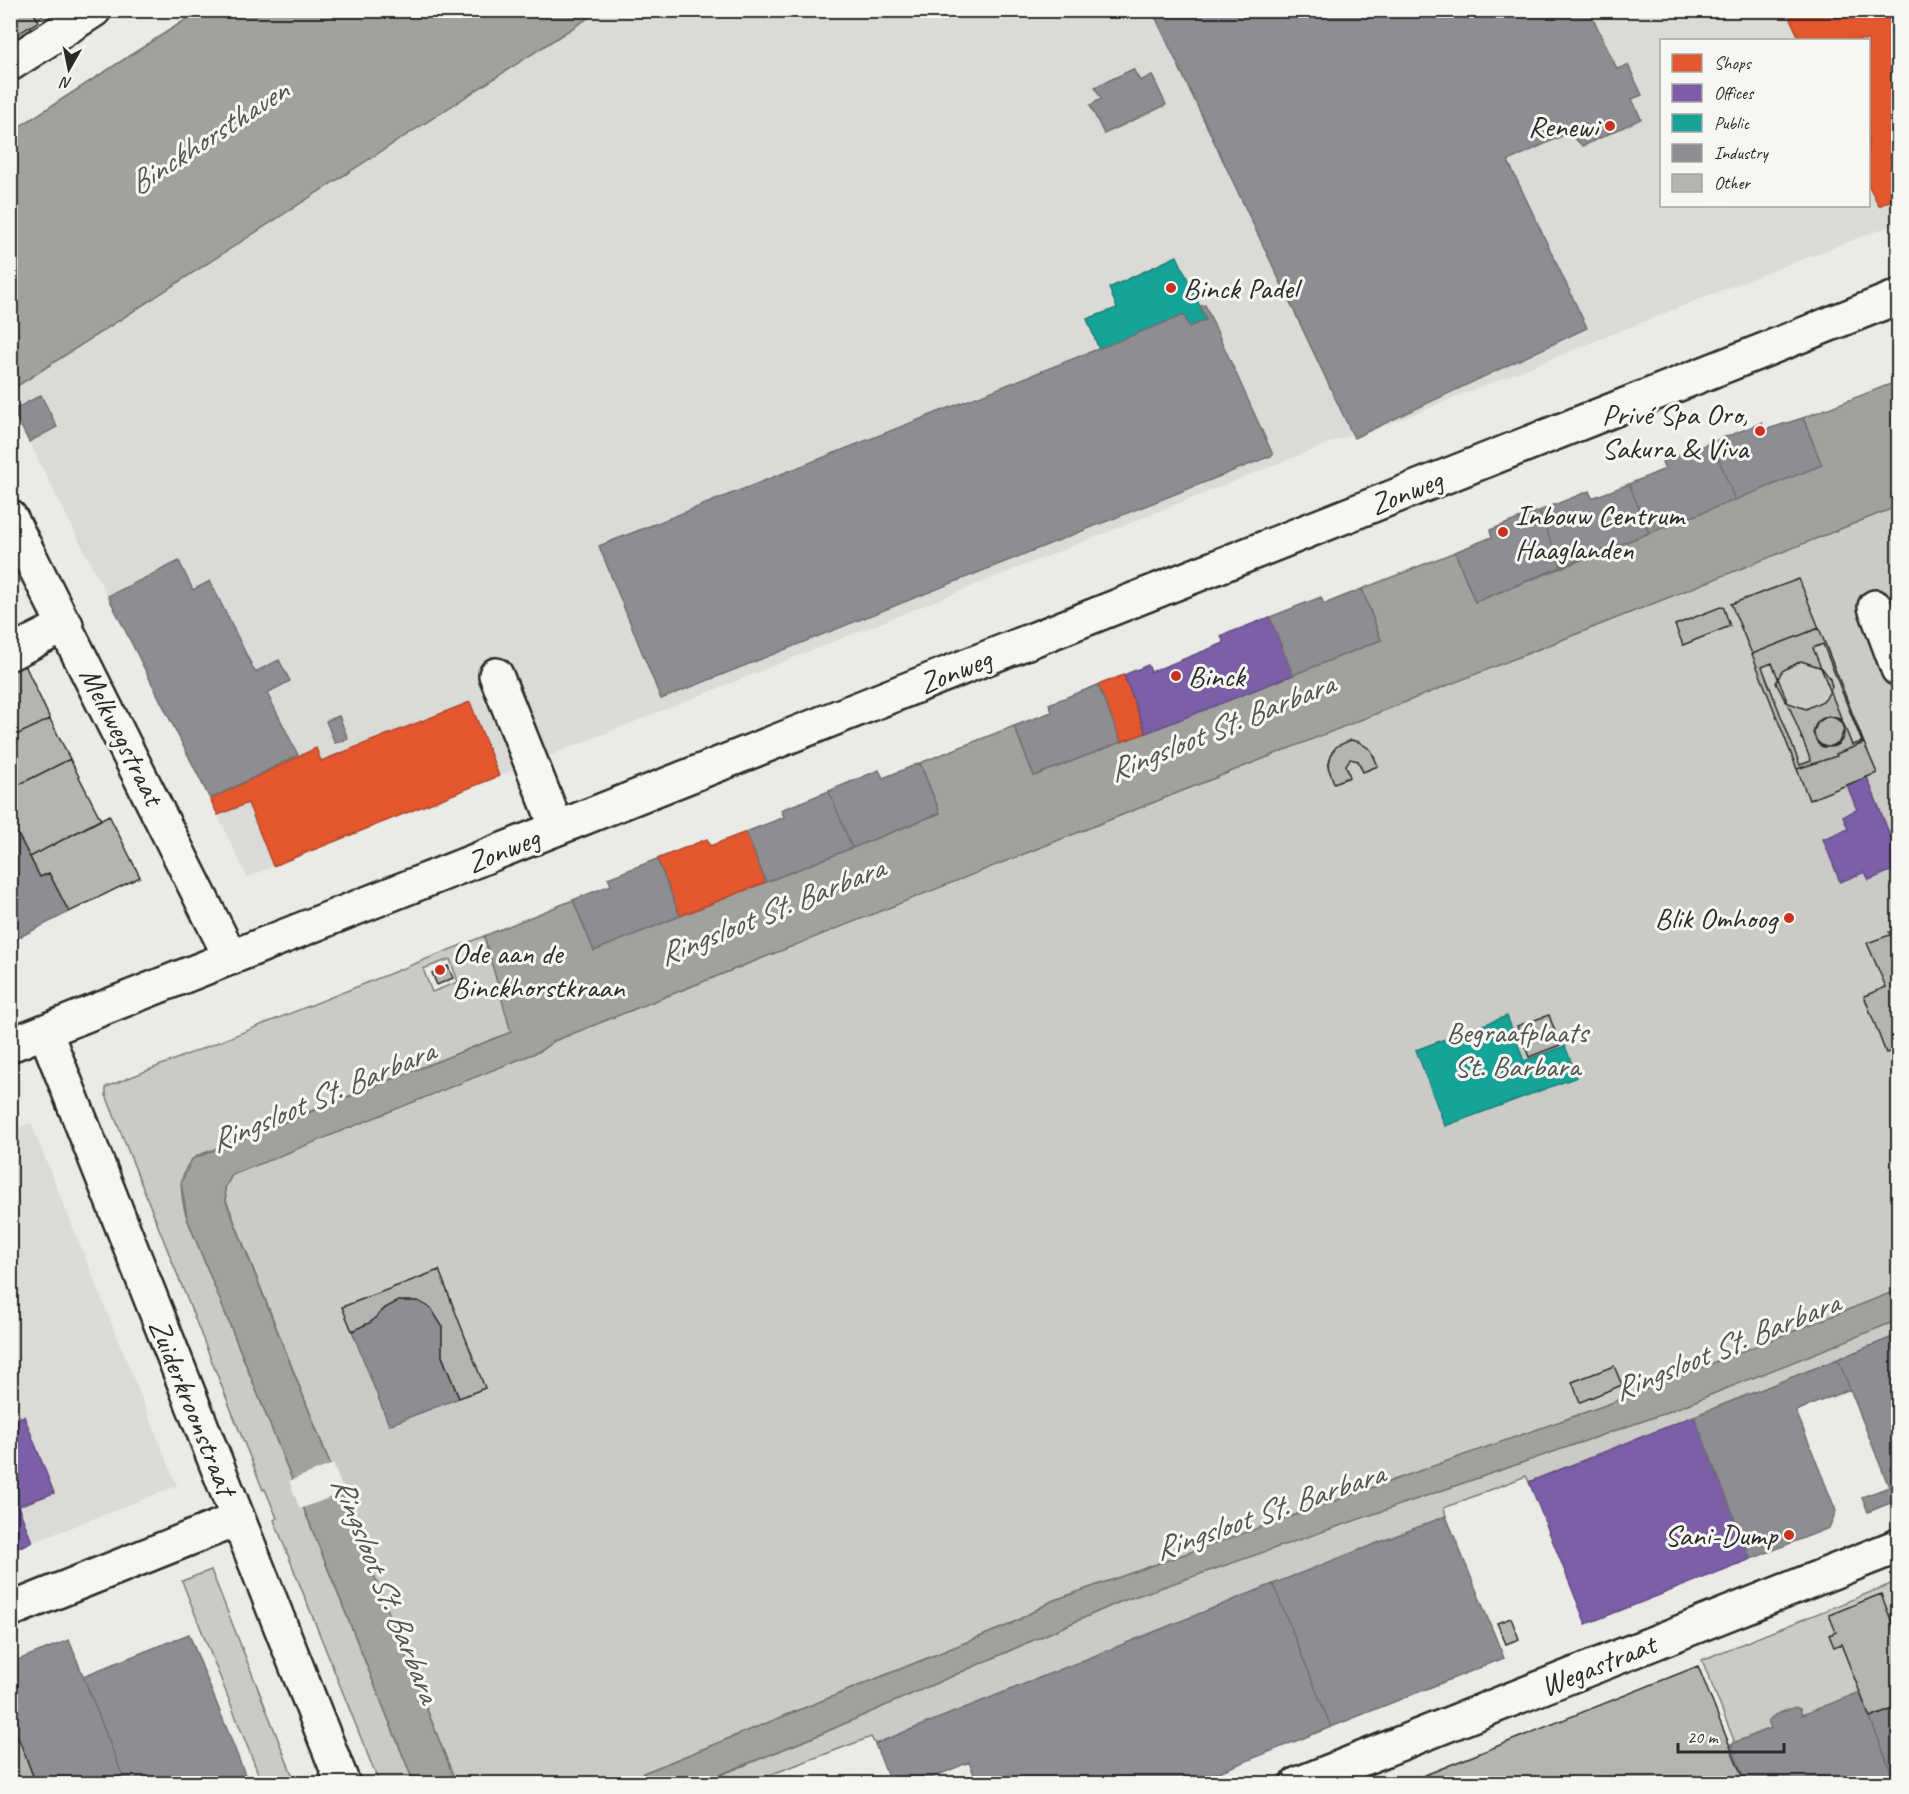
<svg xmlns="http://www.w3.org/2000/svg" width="1909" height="1794" font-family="Caveat,sans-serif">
<rect width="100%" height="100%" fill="#eaeae6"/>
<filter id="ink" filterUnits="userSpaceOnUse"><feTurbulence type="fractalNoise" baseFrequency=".0167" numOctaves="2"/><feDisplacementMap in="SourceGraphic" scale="12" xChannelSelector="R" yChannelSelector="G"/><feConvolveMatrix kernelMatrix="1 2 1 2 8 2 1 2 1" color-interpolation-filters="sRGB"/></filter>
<g filter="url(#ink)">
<path fill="#dadad6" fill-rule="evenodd" d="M551 11H1898V223L1737 284 1354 438 1352 434 247 877 210 799 13 410 11 371ZM1662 40H1868V206H1662Z
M31 1123 177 1486 11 1551 10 1130Z"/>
<path fill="#cacac7" stroke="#7a7a79" stroke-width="1.5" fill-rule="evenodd" d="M1898 506V1290L1606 1405 1052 1601 1009 1625 619 1783H456L226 1200 225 1188 232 1175 540 1051 554 1041Z
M484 936 512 1032 199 1155C176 1168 180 1197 187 1218L414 1783H379L274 1520 277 1518 265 1489 263 1490 106 1095V1087ZM450 959 458 982 432 992 423 969Z
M1898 1320V1335L1529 1482 1526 1476 1444 1508 1446 1516 875 1744 871 1737 748 1783 699 1784 821 1734 1122 1601 1660 1415Z
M211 1570 291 1772 296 1783H262L182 1581Z
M1898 1581V1783H1751L1702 1660Z"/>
<path fill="#a1a19e" stroke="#727270" stroke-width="1.5" d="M199 11H599L11 390V132Z
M1898 381V506L554 1041 540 1051 232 1175 225 1188 226 1201 456 1783H414L187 1218 181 1183 192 1159 511 1032 484 936 573 900 594 950 940 813 920 763 1014 726 1034 776 1381 640 1362 589 1455 552 1475 602 1821 465 1803 418Z
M1898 1290V1320L1660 1415 1122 1601 821 1734 699 1783H619L1009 1625 1052 1601 1606 1405Z"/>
<path fill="#eaeae6" d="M333 1464 344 1492 300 1509 289 1481Z"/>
<path fill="#e4572e" stroke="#ac4a2d" stroke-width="1.5" d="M1786 10H1898V197L1879 206 1868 184V40H1800Z
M1124 675 1146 733 1121 742 1098 685Z
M470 702 499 776 273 866 248 803 218 815 210 799 316 748 321 761Z
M746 832 766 882 680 916 657 859 707 839 710 846Z"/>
<path fill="#7b5ea7" stroke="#634f82" stroke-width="1.5" d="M1270 617 1293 675 1146 733 1124 675 1148 665 1151 672 1224 643 1221 636Z
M1867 777 1898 856V868L1869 880 1865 872 1840 882 1823 839 1848 829 1843 816 1857 810 1847 785Z
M24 1416 54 1493 18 1506 32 1542 10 1551V1421Z
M1694 1416 1751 1559 1586 1624 1529 1482Z"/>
<path fill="#17a398" stroke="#1d7f77" stroke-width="1.5" d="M1177 256 1206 320 1189 327 1184 315 1099 349 1087 319 1117 308 1109 288Z
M1507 1016 1524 1061 1565 1046 1577 1077 1445 1126 1416 1050Z"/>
<path fill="#8d8d92" stroke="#707073" stroke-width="1.5" d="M1152 10H1589L1617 69 1628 65 1642 95 1632 99 1641 119 1583 146 1568 133 1508 161 1587 328 1354 438Z
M1133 69 1140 81 1152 75 1166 105 1104 134 1090 105 1101 99 1095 87Z
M1205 305 1273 455 661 699 599 546 1184 315 1189 327 1206 320 1200 306Z
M41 395 57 427 29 442 13 410Z
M1803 418 1822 465 1735 500 1712 442 1762 423 1764 430Z
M1712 442 1735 500 1649 533 1629 484 1665 469 1662 462Z
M1629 484 1649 533 1561 567 1539 511 1589 491 1592 498Z
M1539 511 1561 567 1475 602 1455 552 1492 537 1490 530Z
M179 561 193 590 210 581 255 672 279 660 290 681 267 693 298 755 210 799 108 596Z
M1362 589 1381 640 1293 675 1270 617 1321 597 1324 604Z
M1098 685 1121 742 1034 776 1014 726 1052 712 1049 704Z
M339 716 348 739 335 743 326 721Z
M920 763 940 813 852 848 829 791 879 770 883 778Z
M829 791 852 848 766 882 746 832 784 817 781 810Z
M10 819 40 877 49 873 69 912 10 942Z
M657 859 680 916 594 951 573 900 611 885 608 878Z
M401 1300 418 1301 431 1308 438 1315 442 1326V1356L459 1398 389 1425 352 1331 371 1322 390 1304Z
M1898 1335V1500L1868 1512 1862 1497 1889 1487 1838 1359Z
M1838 1359 1850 1389 1796 1411 1836 1511 1829 1528 1751 1559 1694 1416Z
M1446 1516 1504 1658 1331 1727 1273 1584Z
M1273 1584 1331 1727 1189 1784H978L969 1762 917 1784H891L875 1744Z
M189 1634 248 1782 126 1784 83 1676Z
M69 1640 99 1716 126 1784H36L10 1718V1663Z
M1860 1692 1896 1784H1746L1731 1744 1771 1728 1768 1721 1775 1715 1795 1707 1800 1709 1802 1715Z
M1898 1707V1784H1896L1870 1718Z"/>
<path fill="#b4b4b1" stroke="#2b2b2b" stroke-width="1.5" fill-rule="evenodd" d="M10 10H32L39 21 10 39Z
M32 10H50L37 19Z
M1799 579 1819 628 1752 654 1731 604Z
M1723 606 1730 626 1683 645 1675 625Z
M1819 628 1864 743 1836 754 1837 756 1797 769 1752 654ZM1823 644 1862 742 1852 745 1813 648ZM1772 663 1811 761 1800 765 1762 667ZM1828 716 1840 719 1844 730 1839 742 1829 747H1823L1818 744 1813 733 1818 722Z
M1801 661 1822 668 1830 679 1832 687 1825 700 1806 709 1786 702 1776 683 1782 671Z
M25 665 50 719 10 738V673Z
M1814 732a15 15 0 1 1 30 0a15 15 0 1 1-30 0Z
M50 719 70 759 10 789V738Z
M1351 740 1359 742 1371 750 1378 766 1363 772 1358 761 1350 759 1346 765 1350 777 1334 783 1328 767 1332 752 1337 746Z
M1864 743 1877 773 1809 800 1797 769 1837 756 1836 754Z
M70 759 101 820 30 857 10 819V789Z
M109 815 140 877 69 912 49 873 40 877 30 857Z
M1898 928V1049L1886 1053 1864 996 1886 987 1867 943 1890 935 1889 932Z
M448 966 453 978 437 985 432 973Z
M1549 1015 1560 1045 1529 1057 1517 1026Z
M439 1270 485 1388 459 1398 442 1356V1326L431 1308 418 1301H398L385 1308 371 1322 352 1331 342 1307Z
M1614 1366 1622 1385 1580 1402 1572 1382Z
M1881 1594 1898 1638V1707L1870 1718 1841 1644 1834 1647 1829 1635 1836 1632 1829 1615Z
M1511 1618 1519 1639 1506 1644 1497 1623Z
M1698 1666 1745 1784 1405 1783Z
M10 1718 22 1747 36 1784H10Z"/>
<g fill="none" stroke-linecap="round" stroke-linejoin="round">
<g stroke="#2b2b2b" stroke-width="38">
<path id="minor" d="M10 64 94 10
M10 517 231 958
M1875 607 1898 669
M10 653 66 625
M496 675 557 828
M45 1031 343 1784
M10 1045 1898 297
M10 1610 238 1519
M1298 1784 1898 1546"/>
</g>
<use href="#minor" stroke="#f6f6f2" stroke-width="33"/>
</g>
</g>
<g fill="#c8321e" stroke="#f6f6f2" stroke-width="2">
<circle cx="1610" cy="126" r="6"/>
<circle cx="1171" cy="288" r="6"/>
<circle cx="1760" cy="431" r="6"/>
<circle cx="1503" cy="532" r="6"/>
<circle cx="1176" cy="676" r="6"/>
<circle cx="1789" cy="918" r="6"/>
<circle cx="440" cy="970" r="6"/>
<circle cx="1789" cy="1535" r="6"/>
</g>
<g text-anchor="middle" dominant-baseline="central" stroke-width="6" stroke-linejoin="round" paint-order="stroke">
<g font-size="30" fill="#2b2b2b" stroke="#f6f6f2" text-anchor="end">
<text x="1598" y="126">Renewi</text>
<text x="1183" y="288" text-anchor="start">Binck Padel</text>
<text x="1748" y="414">Privé Spa Oro,<tspan x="1748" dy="34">Sakura &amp; Viva</tspan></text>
<text x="1515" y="515" text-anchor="start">Inbouw Centrum<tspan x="1515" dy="34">Haaglanden</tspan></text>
<text x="1188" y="676" text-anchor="start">Binck</text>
<text x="1777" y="918">Blik Omhoog</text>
<text x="452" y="953" text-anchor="start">Ode aan de<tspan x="452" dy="34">Binckhorstkraan</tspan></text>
<text x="1777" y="1535">Sani-Dump</text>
</g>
<g font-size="30" fill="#2b2b2b" stroke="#f6f6f2">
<text transform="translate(1406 492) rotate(-22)">Zonweg</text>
<text transform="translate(955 671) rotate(-22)">Zonweg</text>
<text transform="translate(122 736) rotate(63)">Melkwegstraat</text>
<text transform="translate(503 850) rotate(-22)">Zonweg</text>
<text transform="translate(193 1407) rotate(68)">Zuiderkroonstraat</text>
<text transform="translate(1598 1665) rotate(-22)">Wegastraat</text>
</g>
<g font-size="30" fill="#535352" stroke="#f6f6f2">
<text x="1517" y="1032">Begraafplaats<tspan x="1517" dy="34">St. Barbara</tspan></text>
</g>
<g font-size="32" font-style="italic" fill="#545453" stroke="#f6f6f2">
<text transform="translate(208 137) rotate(-33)">Binckhorsthaven</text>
<text transform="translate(1221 727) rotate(-22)">Ringsloot St. Barbara</text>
<text transform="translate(771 911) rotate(-22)">Ringsloot St. Barbara</text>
<text transform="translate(322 1096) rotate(-23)">Ringsloot St. Barbara</text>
<text transform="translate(1726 1346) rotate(-22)">Ringsloot St. Barbara</text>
<text transform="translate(1269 1511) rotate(-19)">Ringsloot St. Barbara</text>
<text transform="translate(386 1589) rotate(68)">Ringsloot St. Barbara</text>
</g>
</g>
<rect width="1909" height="1794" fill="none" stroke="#f6f6f2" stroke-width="36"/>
<rect x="18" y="18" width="1873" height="1758" fill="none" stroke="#2b2b2b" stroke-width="2" filter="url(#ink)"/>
<rect x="1660" y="39" width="210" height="168" fill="#f6f6f2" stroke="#a5a5a2" stroke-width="1.5"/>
<rect x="1672" y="54" width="30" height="18" fill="#e4572e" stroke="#a5a5a2" stroke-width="1.5"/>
<text x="1714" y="69" font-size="18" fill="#2b2b2b">Shops</text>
<rect x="1672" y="84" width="30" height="18" fill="#7b5ea7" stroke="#a5a5a2" stroke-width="1.5"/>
<text x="1714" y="99" font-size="18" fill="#2b2b2b">Offices</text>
<rect x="1672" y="114" width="30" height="18" fill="#17a398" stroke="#a5a5a2" stroke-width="1.5"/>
<text x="1714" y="129" font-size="18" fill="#2b2b2b">Public</text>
<rect x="1672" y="144" width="30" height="18" fill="#8d8d92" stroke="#a5a5a2" stroke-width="1.5"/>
<text x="1714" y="159" font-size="18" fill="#2b2b2b">Industry</text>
<rect x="1672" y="174" width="30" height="18" fill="#b4b4b1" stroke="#a5a5a2" stroke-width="1.5"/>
<text x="1714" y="189" font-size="18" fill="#2b2b2b">Other</text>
<g transform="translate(69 69) rotate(189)" stroke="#f6f6f2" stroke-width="4.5" paint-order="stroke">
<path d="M0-4.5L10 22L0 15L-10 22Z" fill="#2b2b2b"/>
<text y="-9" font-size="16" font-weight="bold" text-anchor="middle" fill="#2b2b2b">N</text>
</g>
<path d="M1678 1743v9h106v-9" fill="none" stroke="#2b2b2b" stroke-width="3"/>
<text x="1687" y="1743" font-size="18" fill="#2b2b2b" stroke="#f6f6f2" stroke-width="4.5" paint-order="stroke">20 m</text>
</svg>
